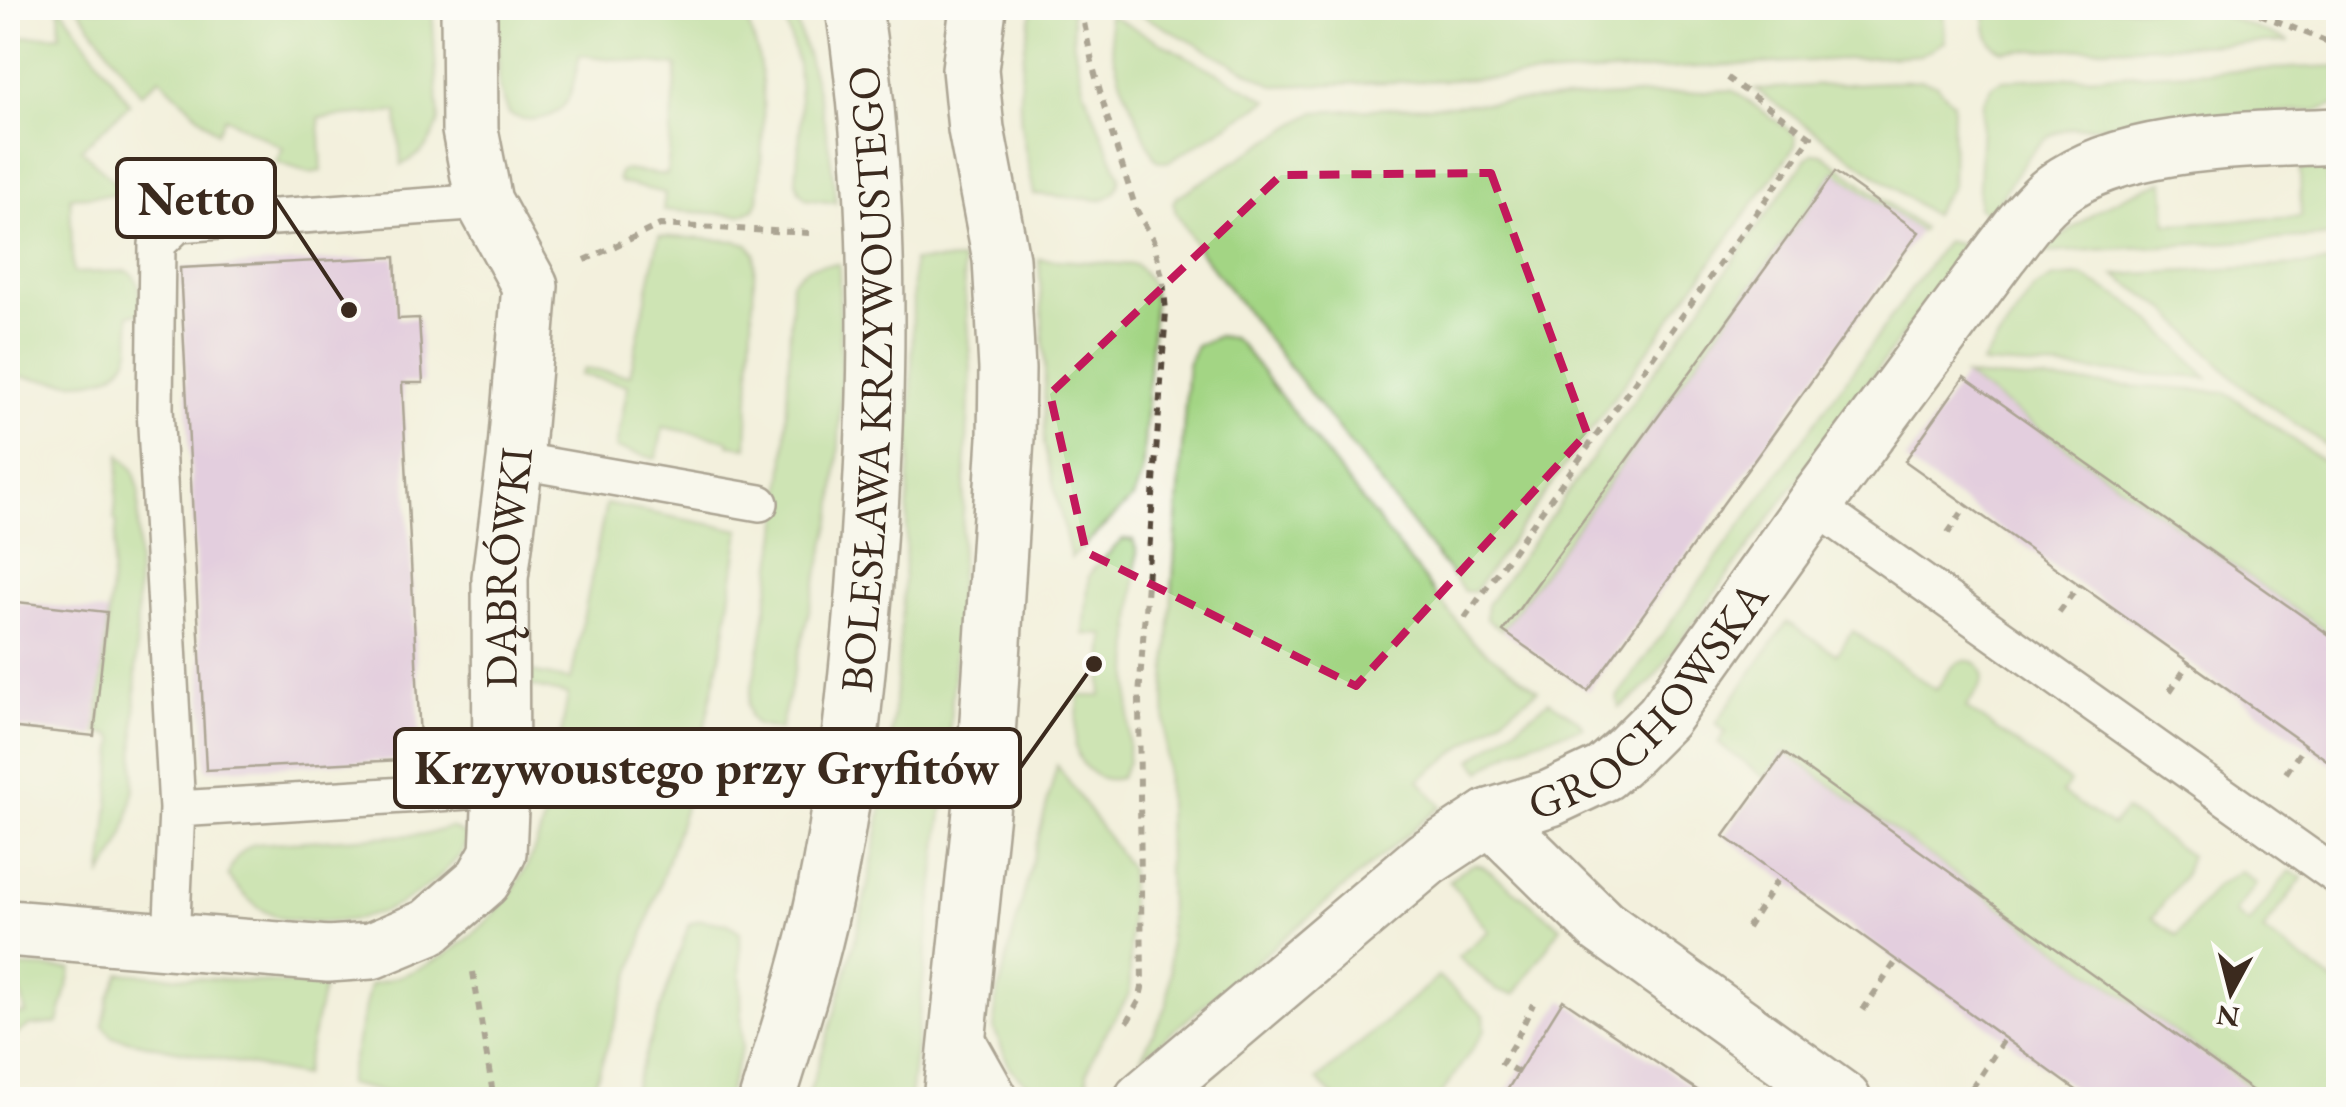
<svg xmlns="http://www.w3.org/2000/svg" width="2346" height="1107" font-family="'EB Garamond',serif">
<rect width="100%" height="100%" fill="#fdfcf7"/>
<filter id="ink" filterUnits="userSpaceOnUse"><feTurbulence type="fractalNoise" baseFrequency=".01" numOctaves="2"/><feDisplacementMap in="SourceGraphic" scale="20" xChannelSelector="R" yChannelSelector="G"/><feConvolveMatrix kernelMatrix="1 2 1 2 8 2 1 2 1" color-interpolation-filters="sRGB"/></filter>
<filter id="wash" filterUnits="userSpaceOnUse"><feTurbulence type="fractalNoise" baseFrequency=".0048" numOctaves="4" result="noise"/><feDisplacementMap in="SourceGraphic" scale="40" xChannelSelector="R" yChannelSelector="G"/><feGaussianBlur stdDeviation="2.25" result="paint"/><feColorMatrix in="noise" values="0 0 0 0 0 0 0 0 0 0 0 0 0 0 0 0 0 1.4 0 .05"/><feComposite in="paint" operator="in"/></filter>
<g filter="url(#wash)">
<rect width="100%" height="100%" fill="#f3f0dd"/>
<path fill="#a3d584" stroke="#6f8051" stroke-width="2.5" d="M8 8H18L20 37 60 35 59 8H62L130 104 81 149 126 194 70 197 73 273 127 271C143 280 140 296 141 313L129 314C129 326 133 342 129 353 114 398 42 378 8 375Z
M78 8H432L439 121C432 144 422 155 401 165L397 112 319 118 322 171 310 173 276 162 283 148 225 117 217 133 160 78 141 94Z
M496 8H742C749 25 756 42 759 60 768 106 761 155 758 201L754 209 741 215 663 210 665 193 621 183 618 179 620 171 624 170 667 175 677 66 580 55C576 69 574 89 567 101 555 120 528 124 509 114L499 87Z
M782 8H791C815 70 830 136 836 203L806 199 799 191 796 181 801 118 798 65Z
M1033 8H1071L1074 46 1084 90 1120 177C1118 191 1113 196 1100 200L1034 194C1030 171 1024 148 1021 125 1017 87 1024 44 1033 8Z
M1128 8H1943L1945 42 1920 55 1482 79 1275 86Z
M1985 8H2205L2290 42 2004 51C1984 44 1986 26 1985 8Z
M1108 14 1268 100 1172 160C1164 163 1160 163 1154 157L1121 82 1113 54Z
M2338 66V104L2319 110 2070 128C2062 130 2055 132 2048 137 2029 149 2003 195 1990 215L1978 207 1983 102 1993 85 2003 80Z
M1922 80 1936 84 1953 102 1952 186 1932 215 1755 89Z
M1732 90 1792 132 1796 138 1795 146 1474 592 1464 591 1200 252 1176 213 1173 202 1177 197 1315 112Z
M1814 153 1822 154 1923 229 1920 232 1835 171 1502 630 1486 619 1487 605 1807 158Z
M2327 168 2329 215H2338V236L2041 253C2084 218 2110 198 2164 181L2167 224 2301 217 2300 169Z
M659 236 737 241 748 244 755 253 747 447 729 445V440L663 427 657 457 653 458 616 448 628 385 580 375 584 369 630 375Z
M1946 241 1967 246 1650 683 1637 695 1619 708 1617 697Z
M1039 259 1136 265C1148 276 1153 286 1154 302L1142 474 1133 498 1071 558 1044 444 1045 368Z
M962 260 971 369 955 658 946 777 910 1099H807C833 1021 858 940 873 858 890 771 897 683 903 594 910 483 913 372 913 261Z
M2338 263V454L2242 386 2167 310 2115 275Z
M839 264 841 369 839 446 833 513 780 730 756 725 750 717 748 705 761 643 778 532 785 454 792 282C807 263 816 265 839 264Z
M2082 276 2130 303 2154 323 2208 378 1981 364 2034 289 2053 278Z
M1218 336 1232 338 1241 345 1472 641 1538 690 1419 780 1441 806 1140 1059 1167 1005 1170 975 1165 695 1188 362 1196 346Z
M1965 376 2226 392 2338 472V640Z
M120 455 133 469 139 489 134 788C129 823 123 846 102 875L115 740 111 735 97 733 117 521 114 520Z
M606 504 740 530 724 640 691 789 590 1099H414L347 1084 370 985C390 979 410 974 428 964 478 940 520 892 538 839 554 794 559 743 568 695L520 683 526 671 571 680Z
M1123 539 1133 540 1137 552 1131 635 1128 762 1120 778C1100 784 1080 768 1076 748 1074 732 1078 712 1079 696H1101L1105 635 1084 634 1089 576 1094 568Z
M1787 622 1836 654 1853 631 1936 690C1947 675 1955 653 1977 663 1992 680 1975 692 1966 708L2070 782 2062 793 2112 826 2125 810 2190 856 2183 877 2152 918 2177 936 2215 887 2241 871 2257 884 2234 913 2249 924 2289 871 2303 877 2263 931 2338 985V1099H2268L1785 752 1765 778 1718 743 1726 732 1716 723Z
M1549 701 1578 720 1583 727C1545 738 1513 745 1482 771L1472 760Z
M1057 765 1130 869V993L1095 1051 1087 1073 1088 1099H1056L1024 1081 1010 1068 994 1029 996 1001Z
M450 827 464 834C469 849 459 856 450 866 414 903 371 923 319 922 307 922 294 922 281 918 258 912 242 894 228 876 232 861 240 851 254 844L428 834Z
M1474 864 1483 866 1561 927 1515 994 1498 991 1458 957 1489 931 1449 881 1461 871Z
M700 920 728 924 740 932 742 1048 726 1099H630L689 924Z
M15 967 72 969 58 1023 29 1026 8 1039V1014H26Z
M120 973 324 986 303 1076 112 1037 103 1025 109 997Z
M1438 977 1484 1015 1485 1030 1438 1099H1337L1317 1080Z"/>
<g id="blocks">
<path fill="#d1a5df" d="M1835 172 1919 232 1588 691 1503 631Z
M395 257 398 319 419 318 423 383H402L421 759 206 770 180 268Z
M1964 377 2338 641V768L1905 461Z
M8 601 107 612 94 736 8 727Z
M1784 753 2126 999 2265 1100H2090L1952 1000 1724 836Z
M1563 1000 1712 1100H1501Z"/>
</g>
</g>
<g filter="url(#ink)">
<use href="#blocks" fill-opacity="0" stroke="#57483b" stroke-width="2.5"/>
<g fill="none" stroke-linecap="round" stroke-linejoin="round">
<g stroke="#57483b" stroke-width="40">
<path id="lane" d="M515 460 760 503
M1814 505 2338 877
M177 809 501 789
M171 941 177 809 155 408 157 244 178 224 484 202"/>
</g>
<g stroke="#57483b" stroke-width="60">
<g id="street">
<path d="M1490 817 1601 926 1843 1100"/>
<path id="s1" d="M8 928 328 954 371 951 429 927 483 880 498 853 501 789 500 578 515 460 530 286 484 202 470 130 469 8"/>
<path d="M958 1043 990 1100"/>
<path id="s2" d="M1142 1100 1426 859 1490 817 1551 798 1604 773 1630 750 1663 717 1814 505 2000 254C2017 232 2034 207 2056 190 2123 138 2256 140 2338 136"/>
</g>
</g>
<g stroke="#57483b" stroke-width="60">
<g id="secondary">
<path id="s3" d="M767 1100C787 1035 809 970 823 903 845 801 855 700 864 596 880 397 883 206 854 8"/>
<path d="M951 1100 984 783 1006 438 1007 369 1001 259 976 129 970 69 978 8"/>
</g>
</g>
<path stroke="#57483b" stroke-width="6" stroke-dasharray="8 8" stroke-linecap="butt" d="M1081 8 1093 67 1112 134 1136 209 1153 239 1163 281 1166 311 1139 697 1142 988 1139 1001 1124 1028
M2245 8 2338 46
M585 260 660 225 810 233
M1948 533 1967 505
M2059 612 2079 585
M1465 618 1811 137 1727 78
M2170 691 2190 662
M2286 773 2305 745
M1747 928 1780 876
M473 972 494 1100
M1863 1010 1897 960
M1518 1072 1502 1063 1516 1040 1533 1004
M1972 1088 2005 1038"/>
<use href="#lane" stroke="#fff" stroke-width="35"/>
<use href="#street" stroke="#fff" stroke-width="55"/>
<use href="#secondary" stroke="#fff" stroke-width="55"/>
</g>
</g>
<path d="M0 0H2346V1107H0ZM1491 173 1587 433 1356 686 1086 552 1050 394 1281 175Z" fill="#f3f0dd" fill-opacity=".55" fill-rule="evenodd"/>
<path fill="none" stroke="#c2185b" stroke-width="8" stroke-dasharray="20 12" stroke-linejoin="round" d="M1491 173 1587 433 1356 686 1086 552 1050 394 1281 175Z"/>
<g text-anchor="middle" dominant-baseline="central" stroke-width="8" stroke-linejoin="round" paint-order="stroke">
<g font-size="45" fill="#3b2a1e" stroke="#fdfcf7">
<text stroke="none"><textPath href="#s3" startOffset="732">BOLESŁAWA KRZYWOUSTEGO</textPath></text>
<text stroke="none"><textPath href="#s1" startOffset="815">DĄBRÓWKI</textPath></text>
<text stroke="none"><textPath href="#s2" startOffset="652">GROCHOWSKA</textPath></text>
</g>
</g>
<path fill="none" stroke="#3b2a1e" stroke-width="4" d="M349 310L275 198M1094 664L1020 768"/>
<g fill="#3b2a1e" stroke="#fdfcf7" stroke-width="4">
<circle cx="349" cy="310" r="10"/>
<circle cx="1094" cy="664" r="10"/>
</g>
<g fill="#fdfcf7" stroke="#3b2a1e" stroke-width="4">
<rect x="117" y="159" width="158" height="78" rx="10"/>
<rect x="395" y="729" width="625" height="78" rx="10"/>
</g>
<g font-size="48" text-anchor="middle" font-weight="bold" fill="#3b2a1e">
<text x="196" y="215">Netto</text>
<text x="707" y="784">Krzywoustego przy Gryfitów</text>
</g>
<rect width="2346" height="1107" fill="none" stroke="#fdfcf7" stroke-width="40"/>
<g transform="translate(2231 992) rotate(187)" stroke="#fdfcf7" stroke-width="8" paint-order="stroke">
<path d="M0-8L18 38L0 25L-18 38Z" fill="#3b2a1e"/>
<text y="-15" font-size="28" font-weight="bold" text-anchor="middle" fill="#3b2a1e">N</text>
</g>
</svg>
